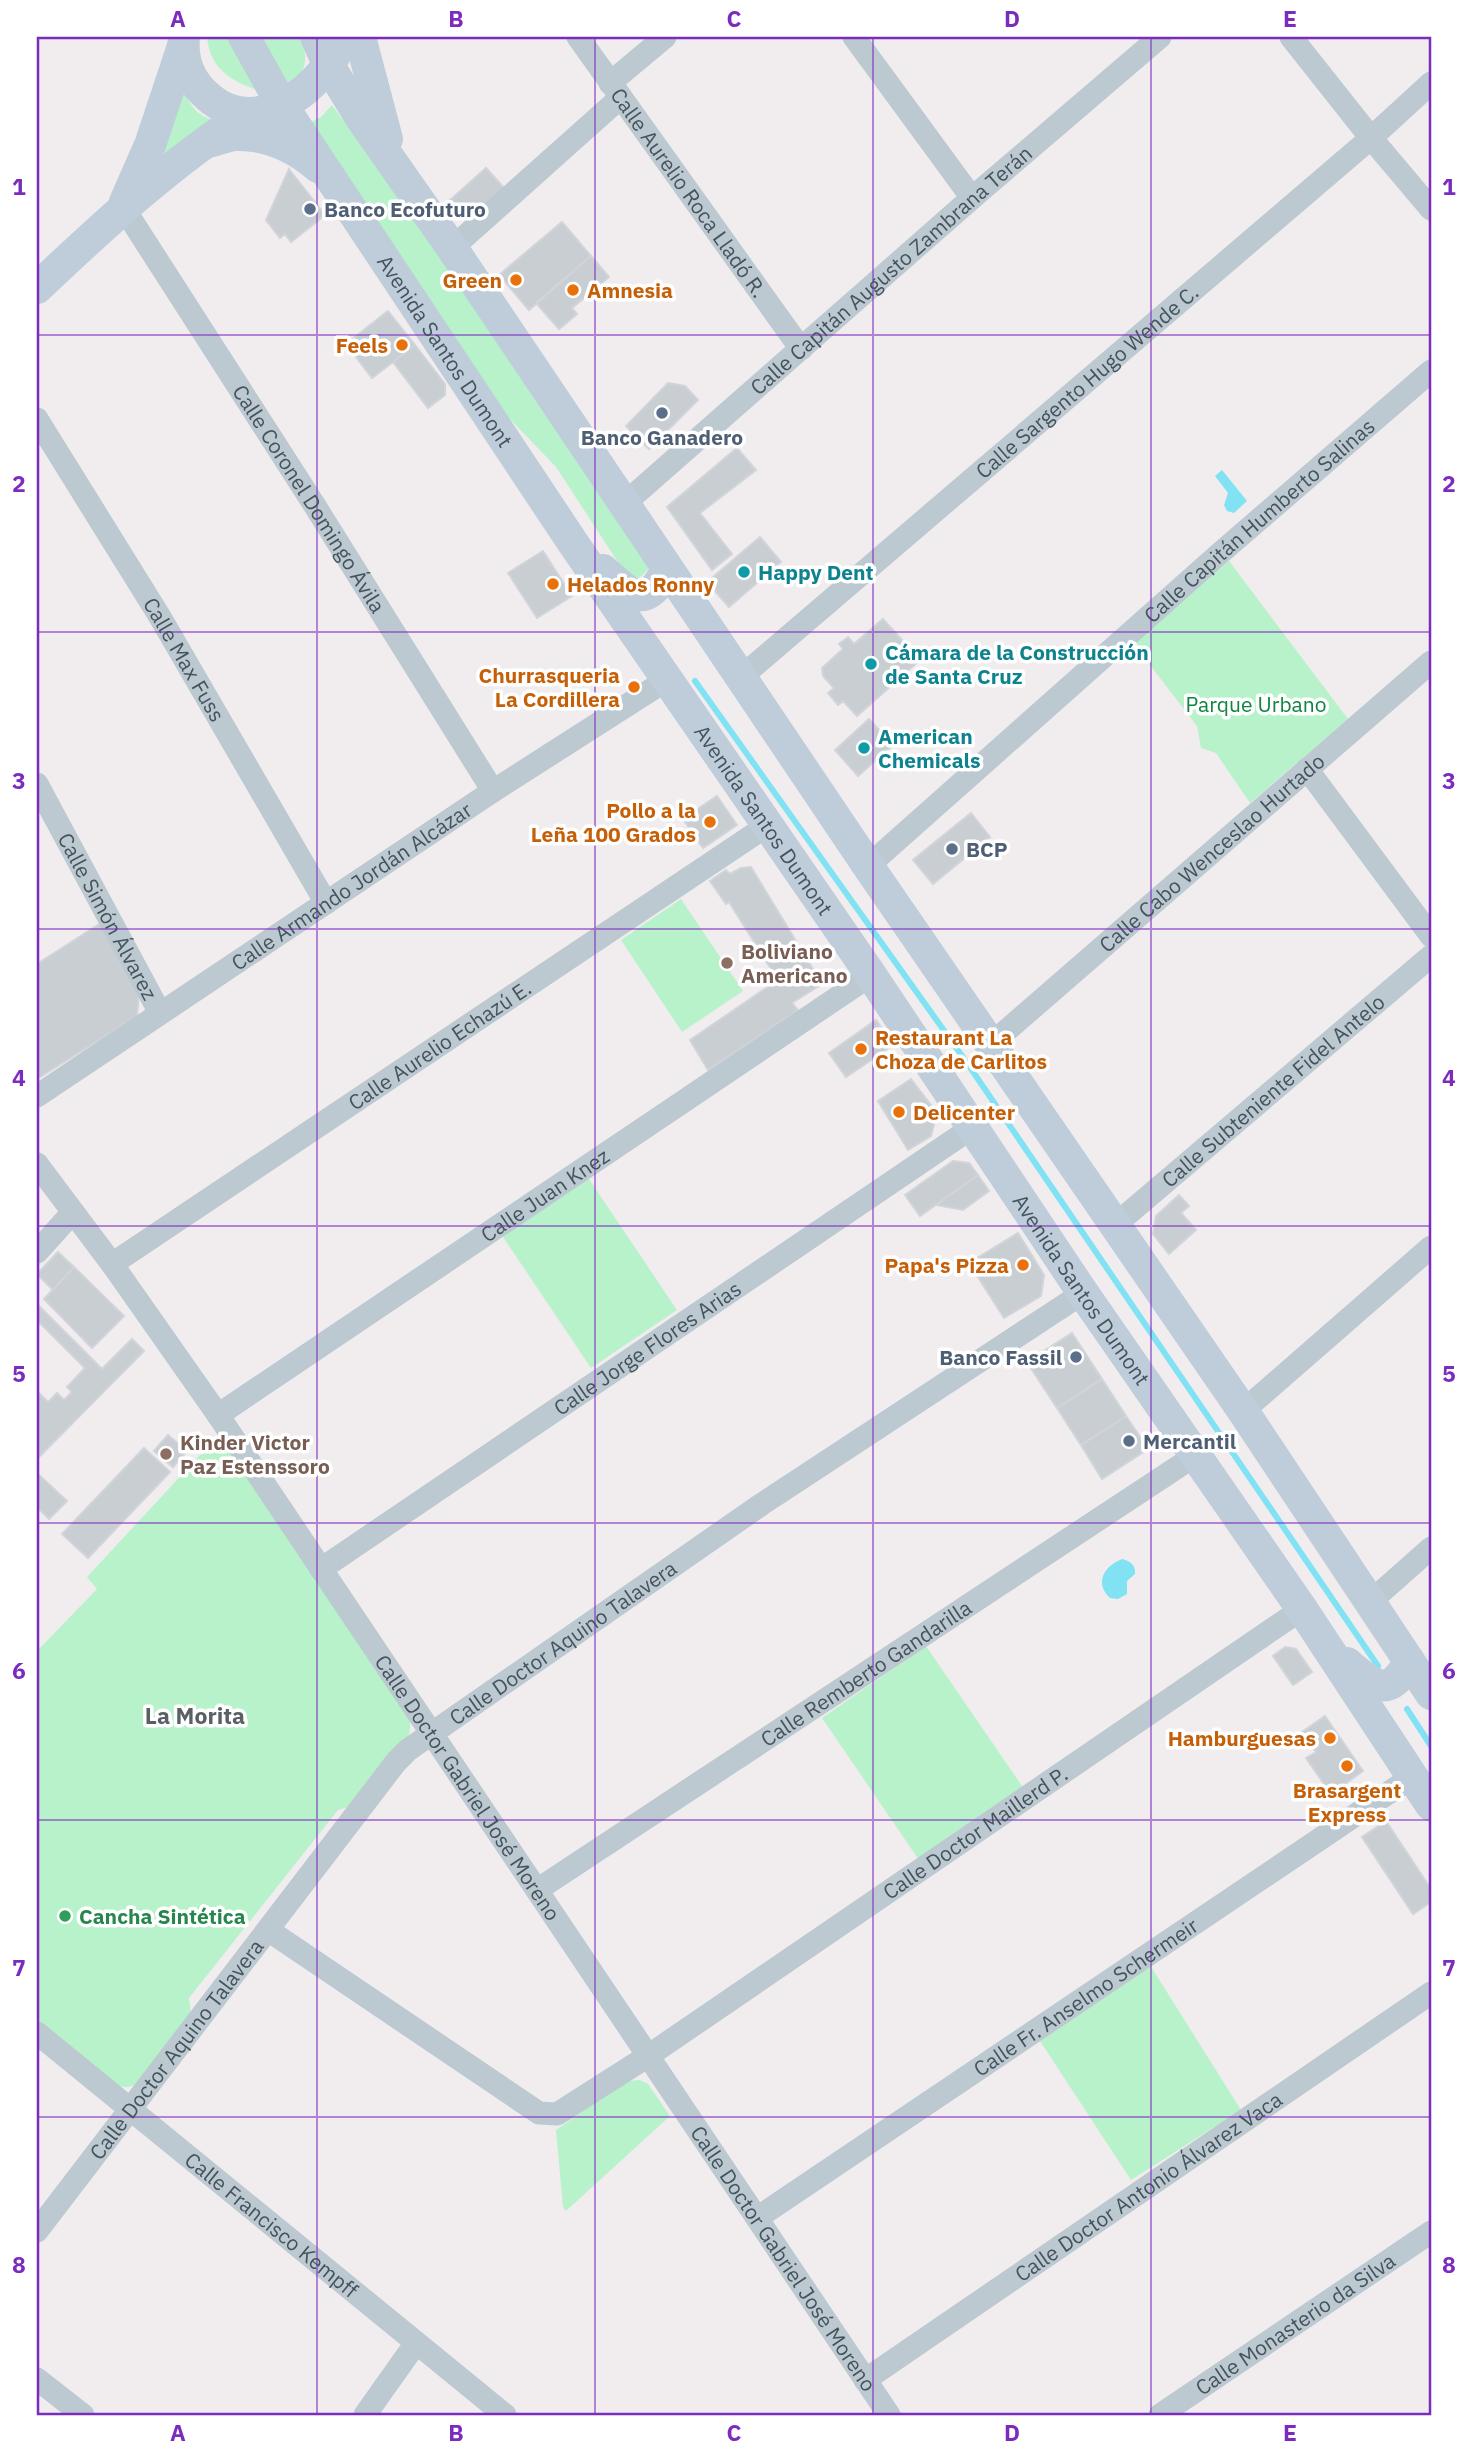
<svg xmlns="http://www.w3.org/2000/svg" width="1468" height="2452" font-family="'IBM Plex Sans',sans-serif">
<rect width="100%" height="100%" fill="#f1edee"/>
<path fill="#b8f2cb" d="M207 37H228L257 90C229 80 210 68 207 37Z
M258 37H300C309 56 308 78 283 84Z
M182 88C190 104 196 117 216 120L160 160Z
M332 105 408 207 650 564 648 570 639 578 625 573 556 467 508 417 305 125 321 117Z
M1229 561 1348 719 1250 803 1216 753 1201 748 1197 726 1133 643Z
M681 899 743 991 682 1032 621 940Z
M587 1176 677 1310 591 1368 501 1234Z
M225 1444 411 1718 409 1737 357 1805 338 1810 189 1998 192 2023 144 2083 127 2087 115 2086 37 2021V1651L97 1589 87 1577 200 1455Z
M926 1646 1024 1789 919 1860 822 1718Z
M1150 1965 1241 2110 1131 2180 1040 2041Z
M640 2080 648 2084 670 2116 566 2211 563 2207 556 2130 626 2081Z"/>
<path fill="#81e2f3" d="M1222 470 1247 501 1234 513 1227 511 1224 505 1228 493 1215 476Z
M1122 1559C1130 1561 1136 1565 1135 1574L1127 1581V1594L1118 1599 1110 1598C1094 1583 1104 1566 1122 1559Z"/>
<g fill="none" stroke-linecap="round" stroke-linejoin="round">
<path stroke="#81e2f3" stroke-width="6" d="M695 681 965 1060 1378 1666
M1407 1709 1431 1746"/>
</g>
<path fill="#c9ced3" stroke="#d1d4da" stroke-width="2" d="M486 168 506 190 468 224 449 201Z
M289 169 325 215 291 242 285 234 280 238 266 220Z
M562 222 591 256 529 310 499 275Z
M591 256 609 277 572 308 577 314 559 329 536 303Z
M388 311 415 345 372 378 346 344Z
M415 345 445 384V395L428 408 393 362Z
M668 383 685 386 698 400 649 449 626 426Z
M737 448 756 470 700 513 732 554 712 570 667 507Z
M760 537 781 562 729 607 707 582Z
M543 551 572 596 537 618 508 573Z
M883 619 920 660 857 716 843 701 838 705 828 693 834 688 823 676 822 668 843 649 839 644 848 637 854 644Z
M869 719 893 745 858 776 835 750Z
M717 796 737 825 703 848 683 819Z
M971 813 990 837 933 884 913 860Z
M751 867 822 984 792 1003 798 1010 708 1070 690 1040 778 980 729 902 726 904 710 881 726 870 730 874 741 868Z
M101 923 139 995 137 1016 37 1079V964Z
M876 1020 893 1045 846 1077 829 1053Z
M911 1079 937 1113 931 1136 908 1150 878 1101Z
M953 1161 969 1163 978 1175 920 1216 905 1195Z
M978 1175 989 1191 963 1210 936 1205Z
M1179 1195 1189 1206 1181 1213 1196 1230 1169 1254 1153 1234 1156 1216Z
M1018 1233 1044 1275 1041 1296 1004 1318 969 1263Z
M58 1252 74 1267 53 1290 37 1274Z
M74 1267 124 1316 92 1348 44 1299Z
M37 1304 102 1369 132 1339 144 1351 37 1459V1391L48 1402 57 1393 64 1400 72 1392 67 1387 85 1368 40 1323 37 1326Z
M1072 1333 1102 1379 1057 1408 1027 1362Z
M1102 1379 1126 1416 1081 1445 1057 1408Z
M1126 1416 1148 1449 1102 1479 1081 1445Z
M168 1435 187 1451 173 1467 154 1451Z
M144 1448 170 1472 88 1558 62 1534Z
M37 1473 67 1501 49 1519 37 1507Z
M1285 1647 1296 1649 1312 1672 1293 1685 1273 1656Z
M1325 1716 1363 1771 1331 1794 1306 1758 1316 1752 1302 1732Z
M1386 1821 1431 1889V1902L1413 1914 1362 1837Z"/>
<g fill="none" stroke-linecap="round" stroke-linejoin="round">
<g stroke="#bdc9d1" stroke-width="23">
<path id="s1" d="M578 37 801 349"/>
<path d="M854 37 972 198"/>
<path d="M1291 37 1371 138 1431 209"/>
<path d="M610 83 665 37"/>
<path id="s2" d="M123 207 315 506 493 791"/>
<path d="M452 248 620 98"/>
<path id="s3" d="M37 419 160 617 326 903"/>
<path id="s4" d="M624 504 972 198 1160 37"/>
<path id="s5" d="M741 677 1371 138 1431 83"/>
<path d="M1307 769 1431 936"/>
<path id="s6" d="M37 784 160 1013"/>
<path id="s7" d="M868 866 1218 555 1431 371"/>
<path id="s8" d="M991 1044 1431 662"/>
<path id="s9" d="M37 1096 493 791 668 679"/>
<path id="s10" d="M37 1164 112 1264 218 1415 889 2415"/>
<path id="s11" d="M1116 1224 1431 956"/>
<path d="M37 1252 73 1212"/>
<path id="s12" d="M112 1264 768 825"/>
<path d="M1243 1411 1431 1247"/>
<path id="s13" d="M218 1415 871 975"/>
<path id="s14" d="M321 1569 973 1127"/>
<path d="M1370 1602 1431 1548"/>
<path id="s15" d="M537 1890 1196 1455"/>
<path id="s16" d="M268 1930 539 2113 557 2114 648 2056 1302 1609"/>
<path id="s17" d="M37 2033 505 2415"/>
<path id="s18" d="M757 2218 1412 1777"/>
<path id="s19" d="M37 2231 396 1762 408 1750 762 1504 1083 1293"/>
<path d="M37 2379 83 2415"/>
<path id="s20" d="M865 2380 1431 1993"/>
<path d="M365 2415 416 2343"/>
<path id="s21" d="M1160 2415 1431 2232"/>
</g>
<g stroke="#becdd9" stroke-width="32">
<path d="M184 37C182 57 188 77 203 92 254 144 323 89 344 37"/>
<path id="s22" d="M244 37 282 105 573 543 871 975 1083 1293 1302 1609 1431 1805"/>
<path d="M316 37 329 66 361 118 452 248 868 866 1243 1411 1431 1694"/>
<path d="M360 37 387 139"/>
<path d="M208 142C217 140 226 136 235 135 267 134 295 147 318 167"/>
<path d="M125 202 150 145 183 46"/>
<path d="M37 288C105 224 169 164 248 113"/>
<path d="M603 570C632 595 644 612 667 570"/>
<path d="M1347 1663C1373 1686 1390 1700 1409 1661"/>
</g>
</g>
<path fill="none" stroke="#7b2cbf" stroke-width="2" stroke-opacity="0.55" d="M317 37V2415M595 37V2415M873 37V2415M1151 37V2415M37 335H1431M37 632H1431M37 929H1431M37 1226H1431M37 1523H1431M37 1820H1431M37 2117H1431"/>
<g fill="#5c6f8a" stroke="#fff" stroke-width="2.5">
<circle cx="310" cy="209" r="7"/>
<circle cx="662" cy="413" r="7"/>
<circle cx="952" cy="849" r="7"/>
<circle cx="1076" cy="1357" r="7"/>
<circle cx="1129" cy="1441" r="7"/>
</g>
<g fill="#e8710a" stroke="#fff" stroke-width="2.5">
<circle cx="516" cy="280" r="7"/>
<circle cx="573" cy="290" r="7"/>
<circle cx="402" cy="345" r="7"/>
<circle cx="553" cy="584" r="7"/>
<circle cx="634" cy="687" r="7"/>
<circle cx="710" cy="822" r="7"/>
<circle cx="861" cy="1049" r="7"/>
<circle cx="899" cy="1112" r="7"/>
<circle cx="1023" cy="1265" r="7"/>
<circle cx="1330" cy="1738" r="7"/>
<circle cx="1347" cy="1766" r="7"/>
</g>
<g fill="#0f9aa8" stroke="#fff" stroke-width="2.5">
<circle cx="744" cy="572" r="7"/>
<circle cx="871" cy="664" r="7"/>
<circle cx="864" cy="748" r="7"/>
</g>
<g fill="#8d6e63" stroke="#fff" stroke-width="2.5">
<circle cx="727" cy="963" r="7"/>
<circle cx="166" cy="1454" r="7"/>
</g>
<circle fill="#2e9e5b" stroke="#fff" stroke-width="2.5" cx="65" cy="1916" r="7"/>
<g text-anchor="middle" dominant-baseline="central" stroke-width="7" stroke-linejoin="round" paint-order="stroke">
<g font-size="21" fill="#44535d" stroke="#fff">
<text stroke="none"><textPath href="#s1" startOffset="191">Calle Aurelio Roca Lladó R.</textPath></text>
<text stroke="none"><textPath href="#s4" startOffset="355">Calle Capitán Augusto Zambrana Terán</textPath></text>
<text stroke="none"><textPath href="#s22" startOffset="373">Avenida Santos Dumont</textPath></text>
<text stroke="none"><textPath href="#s5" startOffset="455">Calle Sargento Hugo Wende C.</textPath></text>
<text stroke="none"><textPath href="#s2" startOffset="346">Calle Coronel Domingo Ávila</textPath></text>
<text stroke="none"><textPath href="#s7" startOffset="522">Calle Capitán Humberto Salinas</textPath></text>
<text stroke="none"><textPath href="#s3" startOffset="282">Calle Max Fuss</textPath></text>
<text stroke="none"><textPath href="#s22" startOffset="940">Avenida Santos Dumont</textPath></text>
<text stroke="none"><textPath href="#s8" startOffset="292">Calle Cabo Wenceslao Hurtado</textPath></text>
<text stroke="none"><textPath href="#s9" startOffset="378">Calle Armando Jordán Alcázar</textPath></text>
<text stroke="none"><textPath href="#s6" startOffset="150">Calle Simón Álvarez</textPath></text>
<text stroke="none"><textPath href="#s12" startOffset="394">Calle Aurelio Echazú E.</textPath></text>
<text stroke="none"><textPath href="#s11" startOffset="206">Calle Subteniente Fidel Antelo</textPath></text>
<text stroke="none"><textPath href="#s13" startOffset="394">Calle Juan Knez</textPath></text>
<text stroke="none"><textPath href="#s22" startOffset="1507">Avenida Santos Dumont</textPath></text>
<text stroke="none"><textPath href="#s14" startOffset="394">Calle Jorge Flores Arias</textPath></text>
<text stroke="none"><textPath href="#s19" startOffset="796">Calle Doctor Aquino Talavera</textPath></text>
<text stroke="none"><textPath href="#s15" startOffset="394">Calle Remberto Gandarilla</textPath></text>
<text stroke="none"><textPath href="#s10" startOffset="758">Calle Doctor Gabriel José Moreno</textPath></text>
<text stroke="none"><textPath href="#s16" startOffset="849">Calle Doctor Maillerd P.</textPath></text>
<text stroke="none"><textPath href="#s18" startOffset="396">Calle Fr. Anselmo Schermeir</textPath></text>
<text stroke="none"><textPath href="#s19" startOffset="229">Calle Doctor Aquino Talavera</textPath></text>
<text stroke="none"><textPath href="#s20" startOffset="343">Calle Doctor Antonio Álvarez Vaca</textPath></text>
<text stroke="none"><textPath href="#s17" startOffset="303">Calle Francisco Kempff</textPath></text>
<text stroke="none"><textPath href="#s10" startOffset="1325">Calle Doctor Gabriel José Moreno</textPath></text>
<text stroke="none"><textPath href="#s21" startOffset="163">Calle Monasterio da Silva</textPath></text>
</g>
<g font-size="21" font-weight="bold" fill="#4e5e75" stroke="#fff" text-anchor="start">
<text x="324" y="209">Banco Ecofuturo</text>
<text x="662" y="437" text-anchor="middle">Banco Ganadero</text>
<text x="966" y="849">BCP</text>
<text x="1062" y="1357" text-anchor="end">Banco Fassil</text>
<text x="1143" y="1441">Mercantil</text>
</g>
<g font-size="21" font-weight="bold" fill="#c56008" stroke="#fff" text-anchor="end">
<text x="502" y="280">Green</text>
<text x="587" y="290" text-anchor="start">Amnesia</text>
<text x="388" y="345">Feels</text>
<text x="567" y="584" text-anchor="start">Helados Ronny</text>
<text x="620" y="675">Churrasqueria<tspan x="620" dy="24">La Cordillera</tspan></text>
<text x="696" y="810">Pollo a la<tspan x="696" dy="24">Leña 100 Grados</tspan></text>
<text x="875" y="1037" text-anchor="start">Restaurant La<tspan x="875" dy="24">Choza de Carlitos</tspan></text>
<text x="913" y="1112" text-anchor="start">Delicenter</text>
<text x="1009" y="1265">Papa's Pizza</text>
<text x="1316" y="1738">Hamburguesas</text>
<text x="1347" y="1790" text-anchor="middle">Brasargent<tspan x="1347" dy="24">Express</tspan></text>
</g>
<g font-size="21" font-weight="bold" fill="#0d838f" stroke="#fff" text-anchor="start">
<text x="758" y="572">Happy Dent</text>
<text x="885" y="652">Cámara de la Construcción<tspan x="885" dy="24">de Santa Cruz</tspan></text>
<text x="878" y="736">American<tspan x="878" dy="24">Chemicals</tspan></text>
</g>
<g font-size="21" fill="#0f8442" stroke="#fff">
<text x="1256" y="704">Parque Urbano</text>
</g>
<g font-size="21" font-weight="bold" fill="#785e54" stroke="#fff" text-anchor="start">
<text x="741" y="951">Boliviano<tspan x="741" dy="24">Americano</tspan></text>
<text x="180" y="1442">Kinder Victor<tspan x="180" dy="24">Paz Estenssoro</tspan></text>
</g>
<g font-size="21" font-weight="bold" fill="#27864d" stroke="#fff" text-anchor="start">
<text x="79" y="1916">Cancha Sintética</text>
</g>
<g font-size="23" font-weight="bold" fill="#5a5f63" stroke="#fff">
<text x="195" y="1715">La Morita</text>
</g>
</g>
<rect width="1468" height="2452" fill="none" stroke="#ffffff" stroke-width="77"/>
<rect x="38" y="38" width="1392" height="2376" fill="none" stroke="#7b2cbf" stroke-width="2.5"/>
<g font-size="23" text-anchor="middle" font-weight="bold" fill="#7b2cbf">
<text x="178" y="27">A</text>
<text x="456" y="27">B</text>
<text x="734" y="27">C</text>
<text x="1012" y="27">D</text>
<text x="1290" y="27">E</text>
<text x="19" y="195">1</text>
<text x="1449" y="195">1</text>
<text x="19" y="492">2</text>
<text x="1449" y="492">2</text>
<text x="19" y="789">3</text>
<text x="1449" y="789">3</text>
<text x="19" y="1086">4</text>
<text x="1449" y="1086">4</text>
<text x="19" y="1382">5</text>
<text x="1449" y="1382">5</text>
<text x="19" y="1679">6</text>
<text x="1449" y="1679">6</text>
<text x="19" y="1976">7</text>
<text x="1449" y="1976">7</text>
<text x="19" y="2273">8</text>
<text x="1449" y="2273">8</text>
<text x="178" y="2441">A</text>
<text x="456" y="2441">B</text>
<text x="734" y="2441">C</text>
<text x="1012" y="2441">D</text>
<text x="1290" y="2441">E</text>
</g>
</svg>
